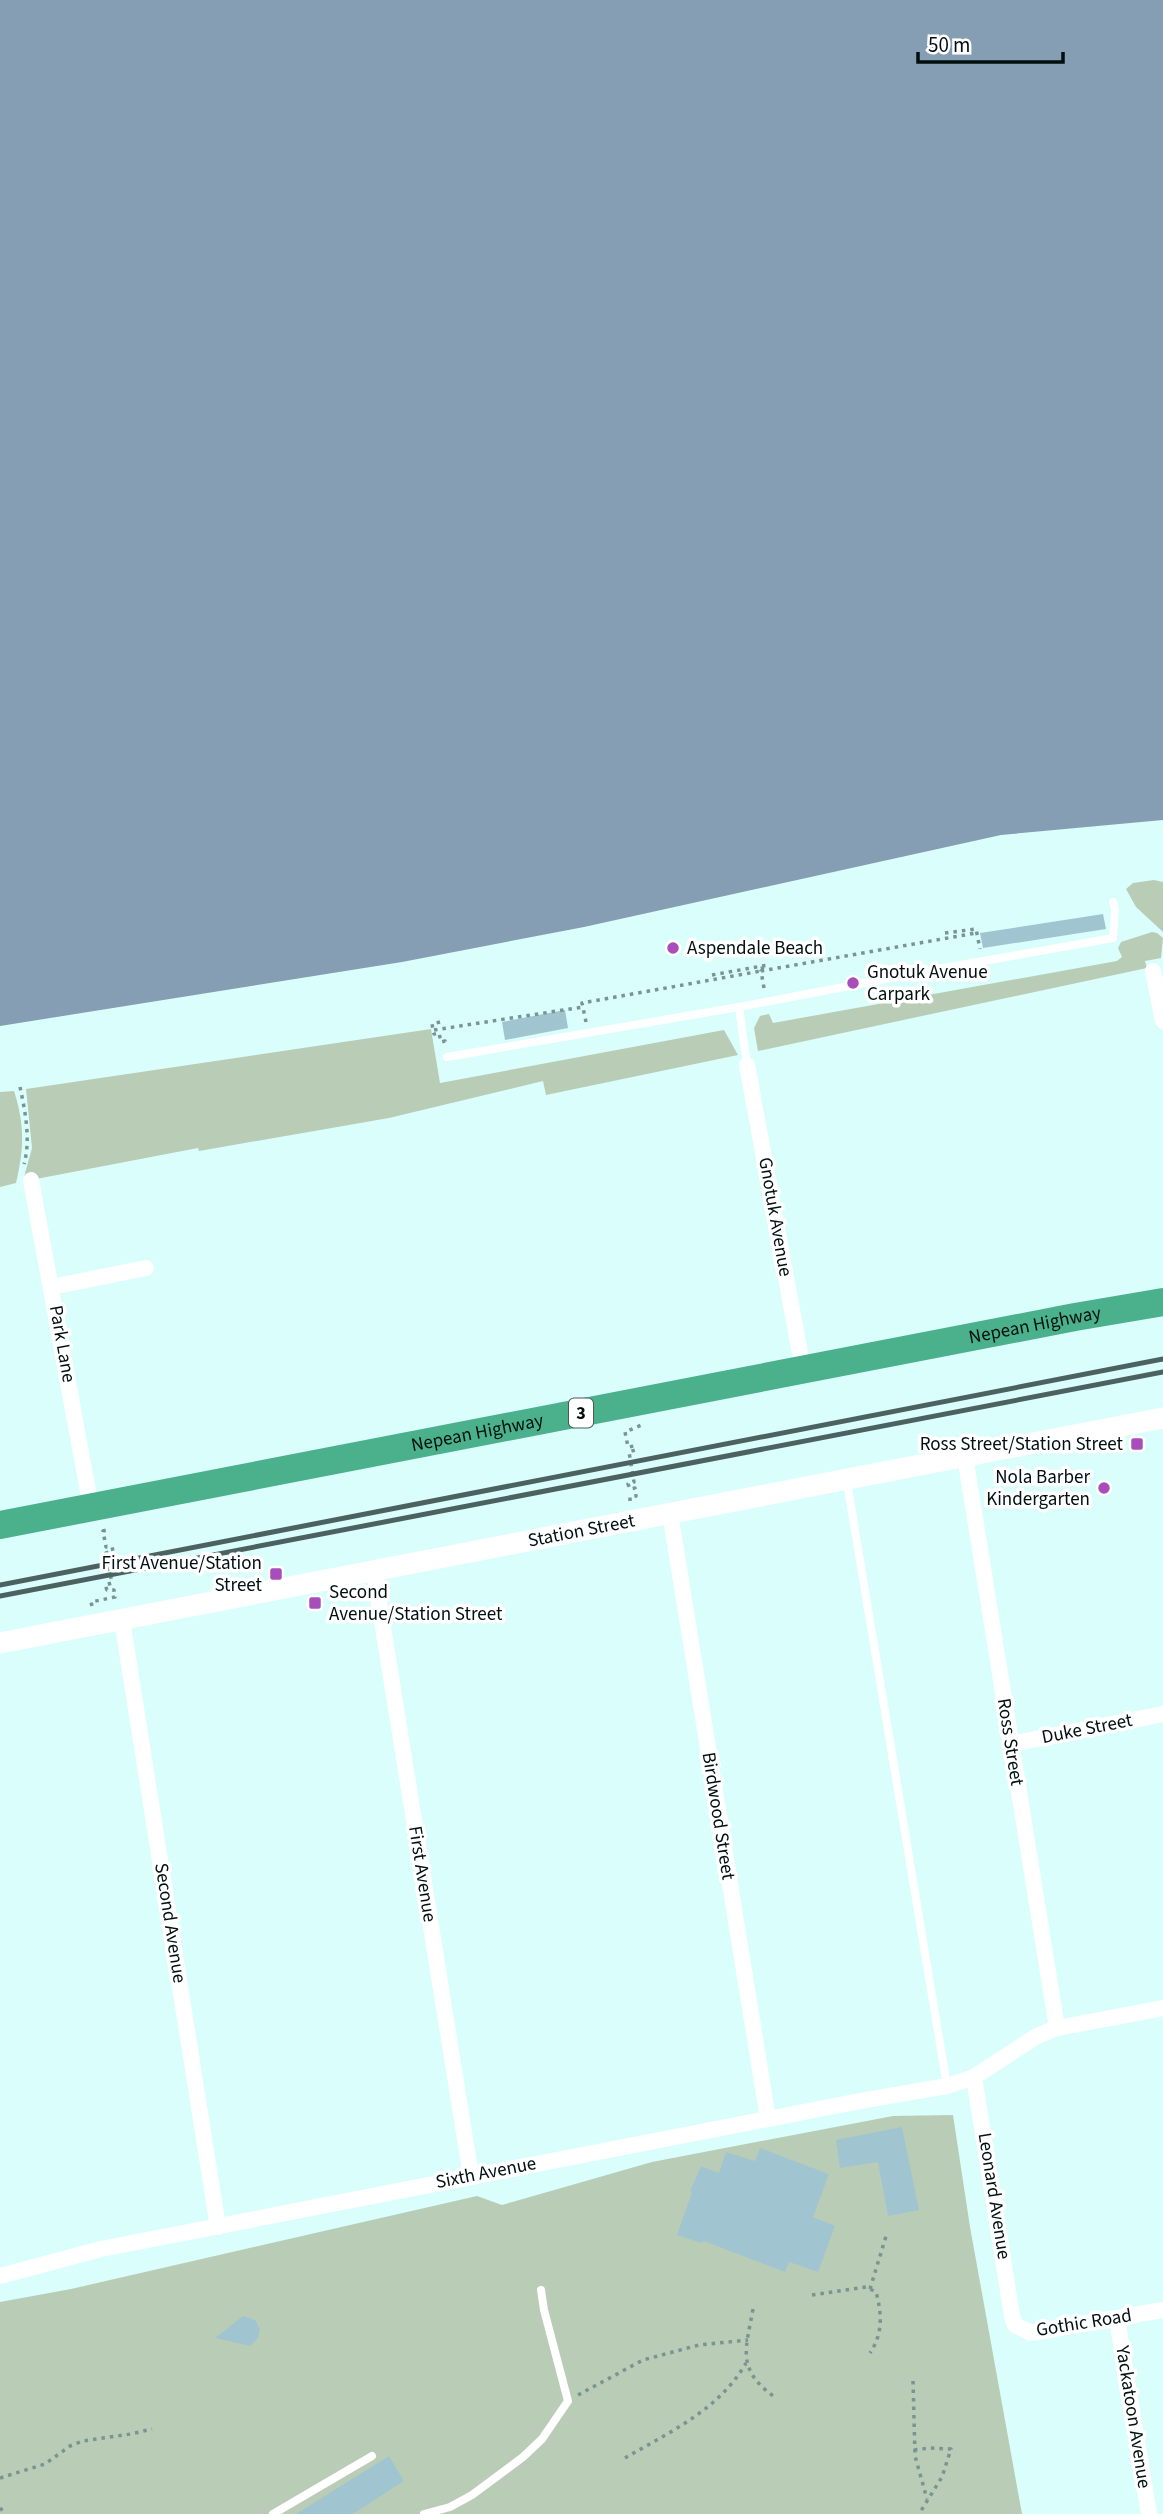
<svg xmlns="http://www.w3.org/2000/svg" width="1163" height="2514" font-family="'Source Sans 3',sans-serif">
<rect width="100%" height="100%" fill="#dafefc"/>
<path fill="#b9ccb6" d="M1154 880 1163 882V932L1136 907 1126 889 1133 883Z
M1152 932 1157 933 1163 938 1161 958 1145 961 1147 968 758 1051 754 1028 760 1016 769 1014 773 1023 1117 961 1122 957 1118 948 1121 942Z
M431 1029 440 1083 724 1030 738 1055 546 1095 543 1081 389 1118 199 1151 198 1148 36 1179 24 1177 32 1148 26 1089Z
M14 1091C25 1125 24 1149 16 1183L0 1187V1092Z
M953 2115 970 2227 1022 2514H0V2302L71 2289 477 2196 502 2205 652 2162 893 2116Z"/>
<path fill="#859eb3" d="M0 0H1163V820L1001 835 584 927 402 962 0 1026Z"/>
<path fill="#a1c5d0" d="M1103 914 1106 929 983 948 980 933Z
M565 1010 568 1028 505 1040 502 1022Z
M902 2127 919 2210 888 2216 878 2162 840 2168 836 2140Z
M760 2148 829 2174 813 2217 835 2226 818 2272 789 2262 785 2272 704 2241 701 2243 677 2235 692 2192 690 2191 701 2166 719 2173 726 2152 755 2161Z
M243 2316 255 2320 260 2329 258 2338 250 2346 215 2338Z
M389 2456 404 2481 353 2514H296Z"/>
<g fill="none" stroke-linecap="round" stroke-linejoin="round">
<path stroke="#7a9493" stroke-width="3.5" stroke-dasharray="3.5 5" stroke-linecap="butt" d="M945 933 976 929 980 949
M762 966 770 965
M712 975 762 966 763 971
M764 988 761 971 976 933
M440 1022 432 1024 434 1034 439 1033 441 1042 445 1041V1045
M586 1022 582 1003 761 971
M434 1030 583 1007
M20 1087C25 1110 31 1140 24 1164
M630 1501V1497L636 1496 635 1488 630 1489 628 1484 634 1482 629 1452 635 1450 634 1446 628 1447 625 1432 644 1424
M92 1606 91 1602 115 1597 114 1590H107L105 1585 112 1583 106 1553 113 1551 112 1547H106L103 1531 107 1530
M870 2289 887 2233
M812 2295 866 2287 876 2292C882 2314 883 2334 870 2353
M753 2309C746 2349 736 2368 773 2396
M913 2381 915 2456 927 2499
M578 2395 643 2360 699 2345 748 2340
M914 2450 929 2448 951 2449 942 2477 919 2514
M625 2458C670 2432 720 2409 746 2363
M0 2478 45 2464 70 2446 83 2441 131 2434 152 2429
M0 2508 6 2514"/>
<path stroke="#fff" stroke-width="8" d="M739 1007 747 1065
M447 1057 739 1007 927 971 1113 938 1115 909 1113 902
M847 1482 947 2086
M273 2514 372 2456
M424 2514 450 2507 472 2495 523 2457 542 2439 568 2401 544 2310 541 2290"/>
<path stroke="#fff" stroke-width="16" d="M1153 971 1163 1021
M747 1065 803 1370
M31 1180 91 1508
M52 1287 146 1268
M965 1456 1057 2028
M670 1513 768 2119
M374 1571 471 2176
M122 1620 218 2227
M1011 1744 1163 1714
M974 2077 1012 2316 1015 2325 1031 2333 1163 2310
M0 2276 101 2249 860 2101 947 2086 974 2077 1037 2036 1057 2028 1163 2008
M1117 2319 1149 2514"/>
<path stroke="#fff" stroke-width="21" id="s1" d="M0 1643 1163 1418"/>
<path stroke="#4ab18c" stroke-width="28" id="s2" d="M0 1525 1075 1317 1163 1302"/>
<path stroke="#4c6261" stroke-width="5" d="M0 1585 1163 1359
M0 1596 1163 1372"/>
</g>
<g fill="#a84eba" stroke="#fff" stroke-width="2.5">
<circle cx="673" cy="948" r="7"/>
<circle cx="853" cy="983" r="7"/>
<rect x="1130" y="1437" width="14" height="14" rx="3.5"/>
<circle cx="1104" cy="1488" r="7"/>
<rect x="269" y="1567" width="14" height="14" rx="3.5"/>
<rect x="308" y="1596" width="14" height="14" rx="3.5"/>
</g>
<g text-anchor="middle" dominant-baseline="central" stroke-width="7" stroke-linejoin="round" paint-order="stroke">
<rect fill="#fff" stroke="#4d5757" stroke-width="2" x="569" y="1398.5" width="24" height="29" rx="5"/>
<g font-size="18" font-weight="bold" fill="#010f0f">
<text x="581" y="1413">3</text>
</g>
<g font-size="19" fill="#010f0f" stroke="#fff" text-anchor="start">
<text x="687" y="948">Aspendale Beach</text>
<text x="867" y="972">Gnotuk Avenue<tspan x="867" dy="22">Carpark</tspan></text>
<text x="1123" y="1444" text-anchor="end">Ross Street/Station Street</text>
<text x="1090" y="1477" text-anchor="end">Nola Barber<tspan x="1090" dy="22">Kindergarten</tspan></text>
<text x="262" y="1563" text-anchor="end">First Avenue/Station<tspan x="262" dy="22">Street</tspan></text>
<text x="329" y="1592">Second<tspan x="329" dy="22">Avenue/Station Street</tspan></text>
</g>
<g font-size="19" fill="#010f0f" stroke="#fff">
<text transform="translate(775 1217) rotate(80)">Gnotuk Avenue</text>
<text stroke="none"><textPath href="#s2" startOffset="1054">Nepean Highway</textPath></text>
<text transform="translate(62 1344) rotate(80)">Park Lane</text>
<text stroke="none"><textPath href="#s2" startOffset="486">Nepean Highway</textPath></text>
<text stroke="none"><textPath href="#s1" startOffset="592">Station Street</textPath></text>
<text transform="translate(1087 1729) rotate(-11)">Duke Street</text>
<text transform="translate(1010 1742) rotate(81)">Ross Street</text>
<text transform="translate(718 1816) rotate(81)">Birdwood Street</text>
<text transform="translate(422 1874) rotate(81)">First Avenue</text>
<text transform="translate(170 1923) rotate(81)">Second Avenue</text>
<text transform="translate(486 2173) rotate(-11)">Sixth Avenue</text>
<text transform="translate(994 2196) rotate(81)">Leonard Avenue</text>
<text transform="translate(1084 2323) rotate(-9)">Gothic Road</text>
<text transform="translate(1133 2417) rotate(81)">Yackatoon Avenue</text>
</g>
</g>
<path d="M918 52v10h145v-10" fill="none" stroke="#010f0f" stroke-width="3.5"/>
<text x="928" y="52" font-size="21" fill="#010f0f" stroke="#ffffff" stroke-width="5" paint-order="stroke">50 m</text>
</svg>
